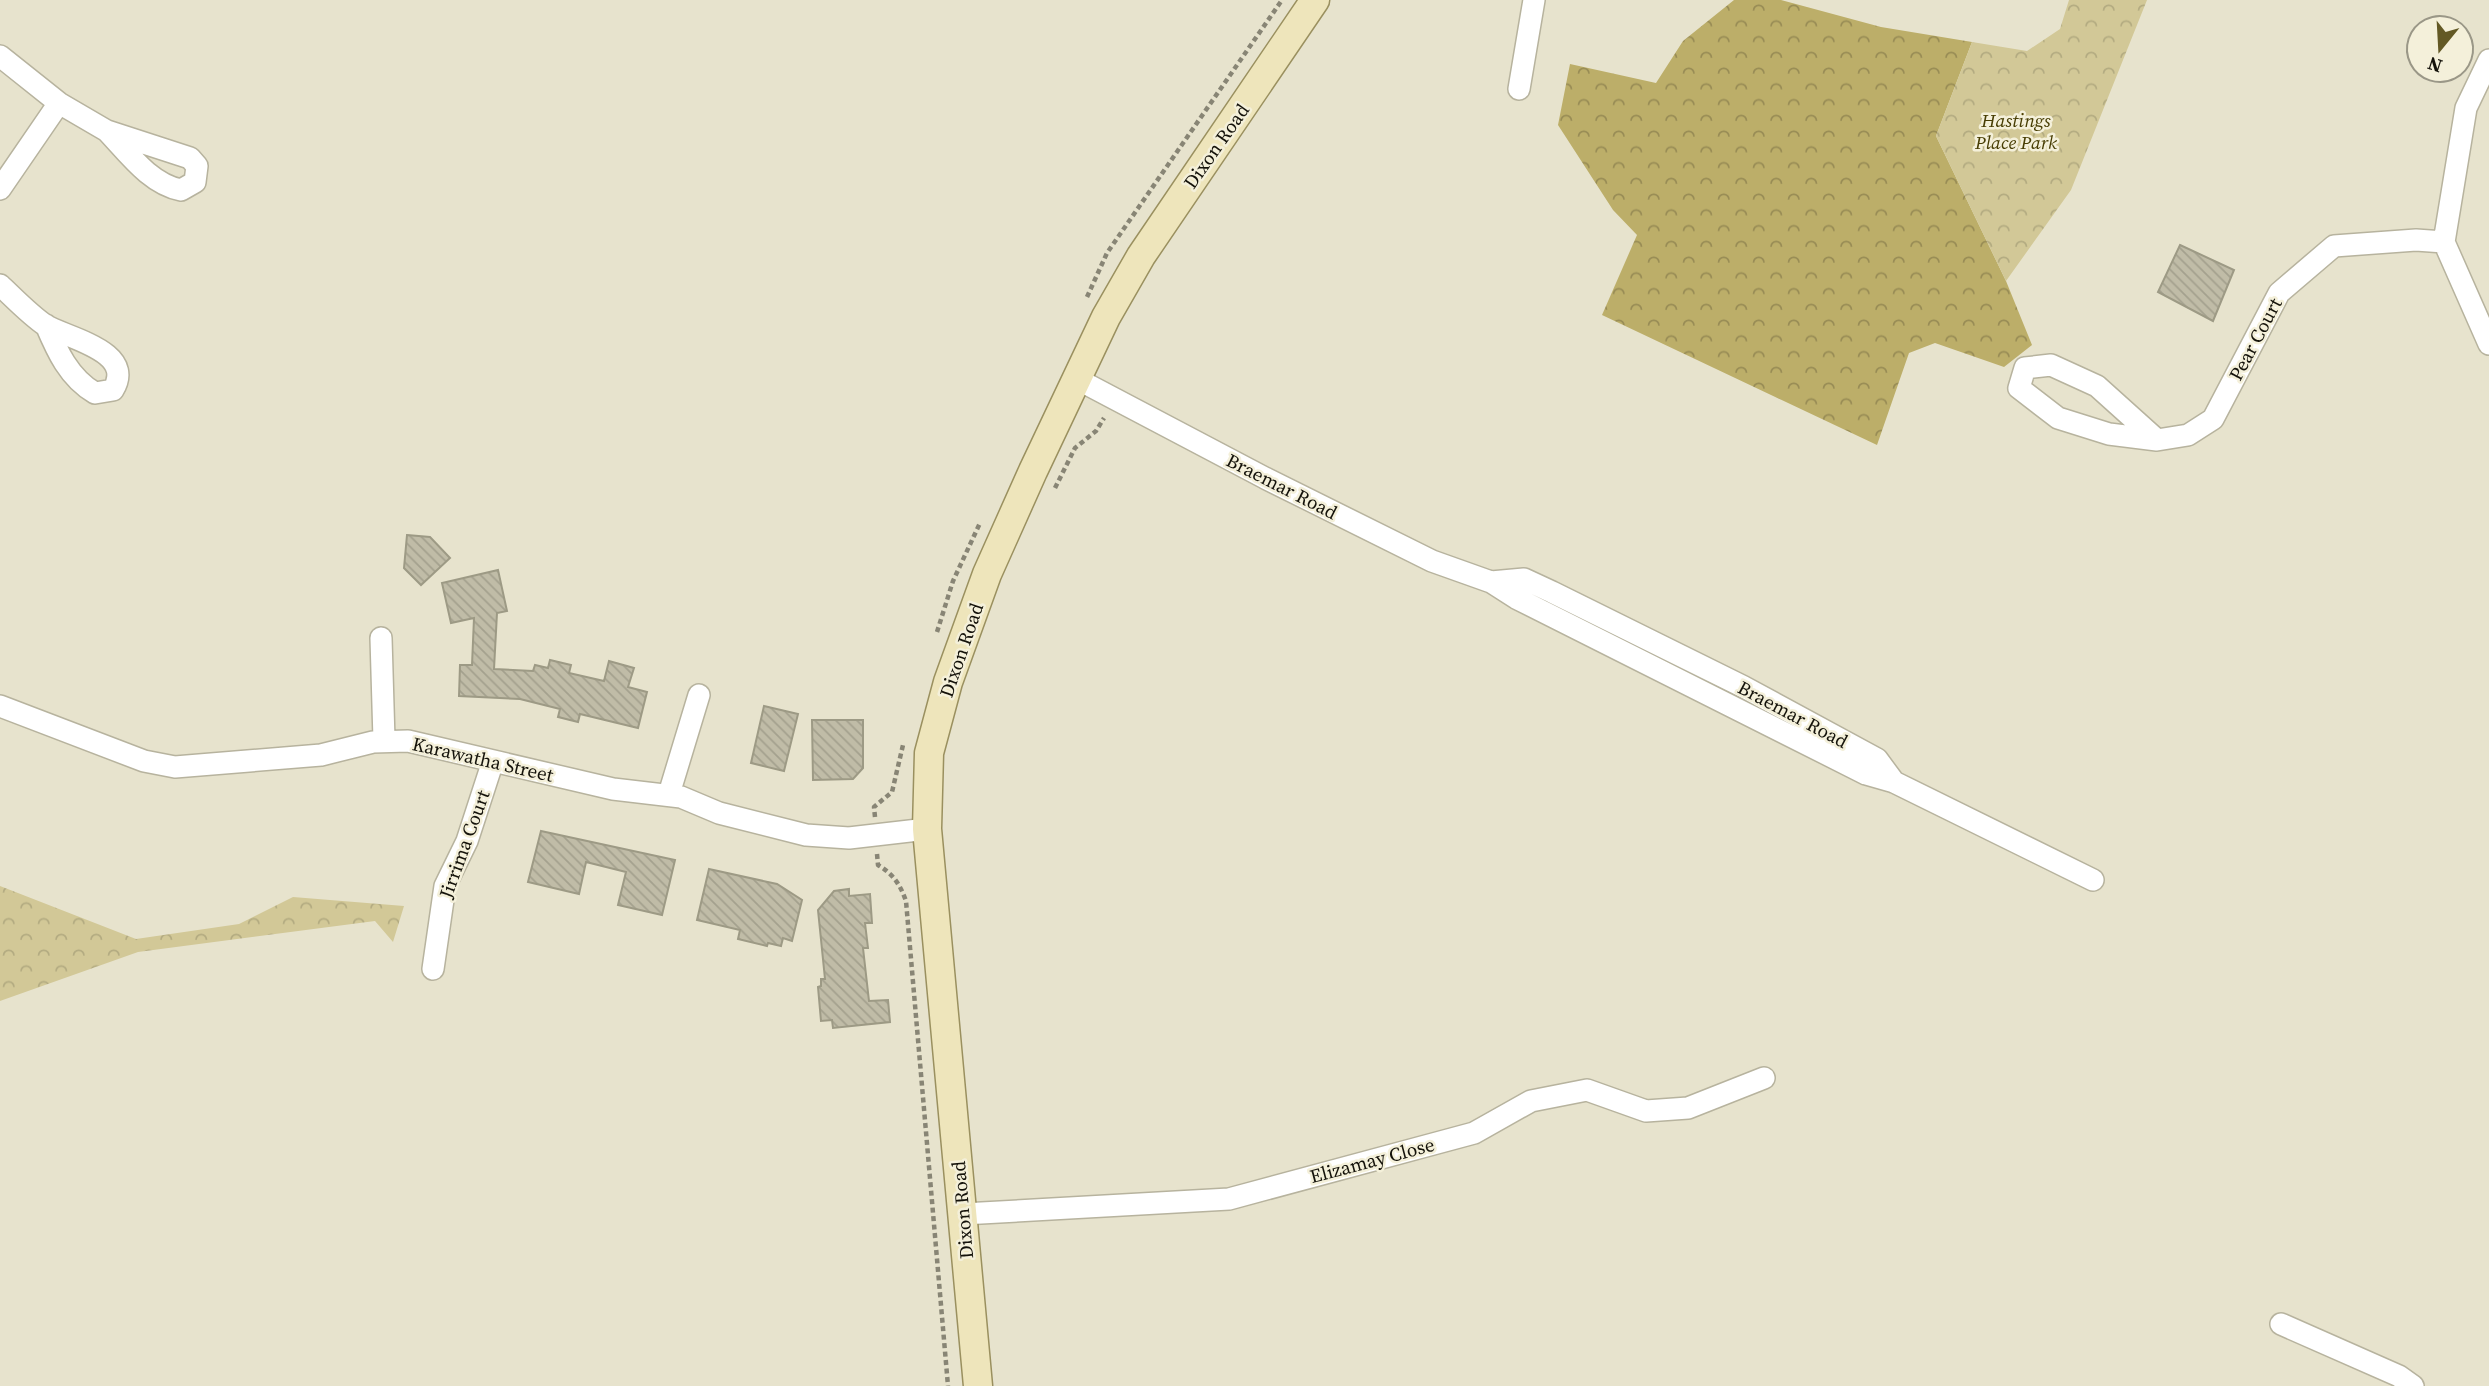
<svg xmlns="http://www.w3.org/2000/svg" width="2489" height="1386" font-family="'Source Serif 4',serif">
<defs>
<pattern id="forest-crowns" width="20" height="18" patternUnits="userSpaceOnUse" patternTransform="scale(1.75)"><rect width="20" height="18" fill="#bcae69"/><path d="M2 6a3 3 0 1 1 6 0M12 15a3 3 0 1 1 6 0" fill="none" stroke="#988c55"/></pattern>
<pattern id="park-crowns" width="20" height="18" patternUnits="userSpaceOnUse" patternTransform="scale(1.75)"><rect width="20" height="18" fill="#d2c897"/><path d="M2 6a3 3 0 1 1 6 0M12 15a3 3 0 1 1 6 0" fill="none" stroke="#b3ab81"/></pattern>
<pattern id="building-back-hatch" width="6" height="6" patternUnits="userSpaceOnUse" patternTransform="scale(1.75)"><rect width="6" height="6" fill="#c0bca7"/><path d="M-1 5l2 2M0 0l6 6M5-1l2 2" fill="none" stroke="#a4a18e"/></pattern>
</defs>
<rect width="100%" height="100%" fill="#e7e3cd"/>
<path fill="url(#forest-crowns)" d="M1734 0H1781L1881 27 1972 42 1936 136 2006 281 2032 345 2004 367 1935 343 1909 353 1877 445 1602 315 1637 235 1613 210 1558 125 1570 64 1656 83 1683 41Z"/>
<path fill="url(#park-crowns)" d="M2069 0H2147L2071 190 2006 281 1936 136 1972 42 2027 51 2060 29Z
M0 886 136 939 239 924 293 897 404 906 393 942 375 921 138 952 0 1001Z"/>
<path fill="url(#building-back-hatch)" stroke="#9d9a85" stroke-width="2" d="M2180 245 2234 270 2213 321 2158 292Z
M407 535 430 537 450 558 421 585 404 568Z
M498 570 507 611 497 613 494 669 533 671 535 665 548 668 550 660 571 665 569 673 604 681 609 661 634 668 628 687 647 692 638 728 580 714 578 722 558 717 560 709 520 699 459 696 460 665H472L474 618 451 623 442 583Z
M764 706 798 714 784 771 751 763Z
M812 720H863V768L853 779 813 780Z
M541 831 675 860 662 915 618 905 626 872 586 862 579 894 528 882Z
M709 869 777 884 802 900 792 941 783 938 781 946 768 943 767 946 738 939 740 930 697 920Z
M849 889V896L870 894 872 923H865L868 948H863L869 1001 888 1000 890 1022 833 1028 832 1020 821 1021 818 987 821 986V979H825L818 910 834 891Z"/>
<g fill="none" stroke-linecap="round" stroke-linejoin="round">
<g stroke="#b7b39e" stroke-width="24">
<path id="minor" d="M0 56 59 103 107 131 190 158 197 166 195 182 181 190C150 184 128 153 107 131
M2489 60 2466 108 2444 242 2489 344
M1519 89 1534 0
M0 189 59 103
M0 285C14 298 29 314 45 325 66 338 137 351 113 390L95 393C69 378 57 351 46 325
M1077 379 1265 478 1432 561 1491 582 1516 598 1866 774 1894 782 2093 880
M2157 440 2097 386 2051 365 2025 368 2019 388 2058 418 2109 434 2157 440 2188 435 2213 419 2279 293 2334 246 2416 240 2444 242
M1491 582 1524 579 1552 592 1744 687 1877 759 1894 782
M381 638 384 740
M0 706 144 761 175 767 321 755 373 742 408 741 613 789 681 797 719 813 806 835 849 838 927 829
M669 794 699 695
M433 969 445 886 467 841 493 761
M963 1214 1229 1199 1474 1133 1531 1101 1587 1090 1646 1111 1688 1108 1764 1078
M2281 1324 2399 1376 2413 1386"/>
</g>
<g stroke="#9a905f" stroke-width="31">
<path id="major" d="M978 1386 927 829 929 753 948 682 987 574 1033 471 1106 317 1141 256 1315 0"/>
</g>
<path stroke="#888575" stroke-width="4.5" stroke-dasharray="5 3.5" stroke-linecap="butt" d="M1087 297 1107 253 1282 0
M1055 488 1075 448 1096 431 1104 418
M937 632 953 581 980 523
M875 817 874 807 892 792 903 745
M877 854 878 865C893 874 900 884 906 901L948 1386"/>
<use href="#minor" stroke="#fff" stroke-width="21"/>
<use href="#major" stroke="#eee5bb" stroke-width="28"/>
</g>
<g text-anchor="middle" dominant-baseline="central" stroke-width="5" stroke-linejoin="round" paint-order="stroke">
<g font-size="19" font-style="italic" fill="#473d03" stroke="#f4f0da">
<text x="2016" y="120">Hastings<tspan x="2016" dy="22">Place Park</tspan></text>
</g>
<g font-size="19" fill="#14120a" stroke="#f4f0da">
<text transform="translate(1216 146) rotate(-55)">Dixon Road</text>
<text transform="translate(2255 339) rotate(-62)">Pear Court</text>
<text transform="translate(1282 486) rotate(27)">Braemar Road</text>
<text transform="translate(961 650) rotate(-71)">Dixon Road</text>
<text transform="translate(1793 714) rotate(28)">Braemar Road</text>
<text transform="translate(483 759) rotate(13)">Karawatha Street</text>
<text transform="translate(464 844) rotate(-70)">Jirrima Court</text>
<text transform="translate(1372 1160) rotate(-15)">Elizamay Close</text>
<text transform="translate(962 1210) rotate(-95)">Dixon Road</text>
</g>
</g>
<g transform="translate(2440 49) rotate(198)"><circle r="33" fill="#f4f0da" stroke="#9a9787" stroke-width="2"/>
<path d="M0-5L12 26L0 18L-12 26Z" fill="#635925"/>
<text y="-10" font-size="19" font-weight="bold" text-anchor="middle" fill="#14120a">N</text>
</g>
</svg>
